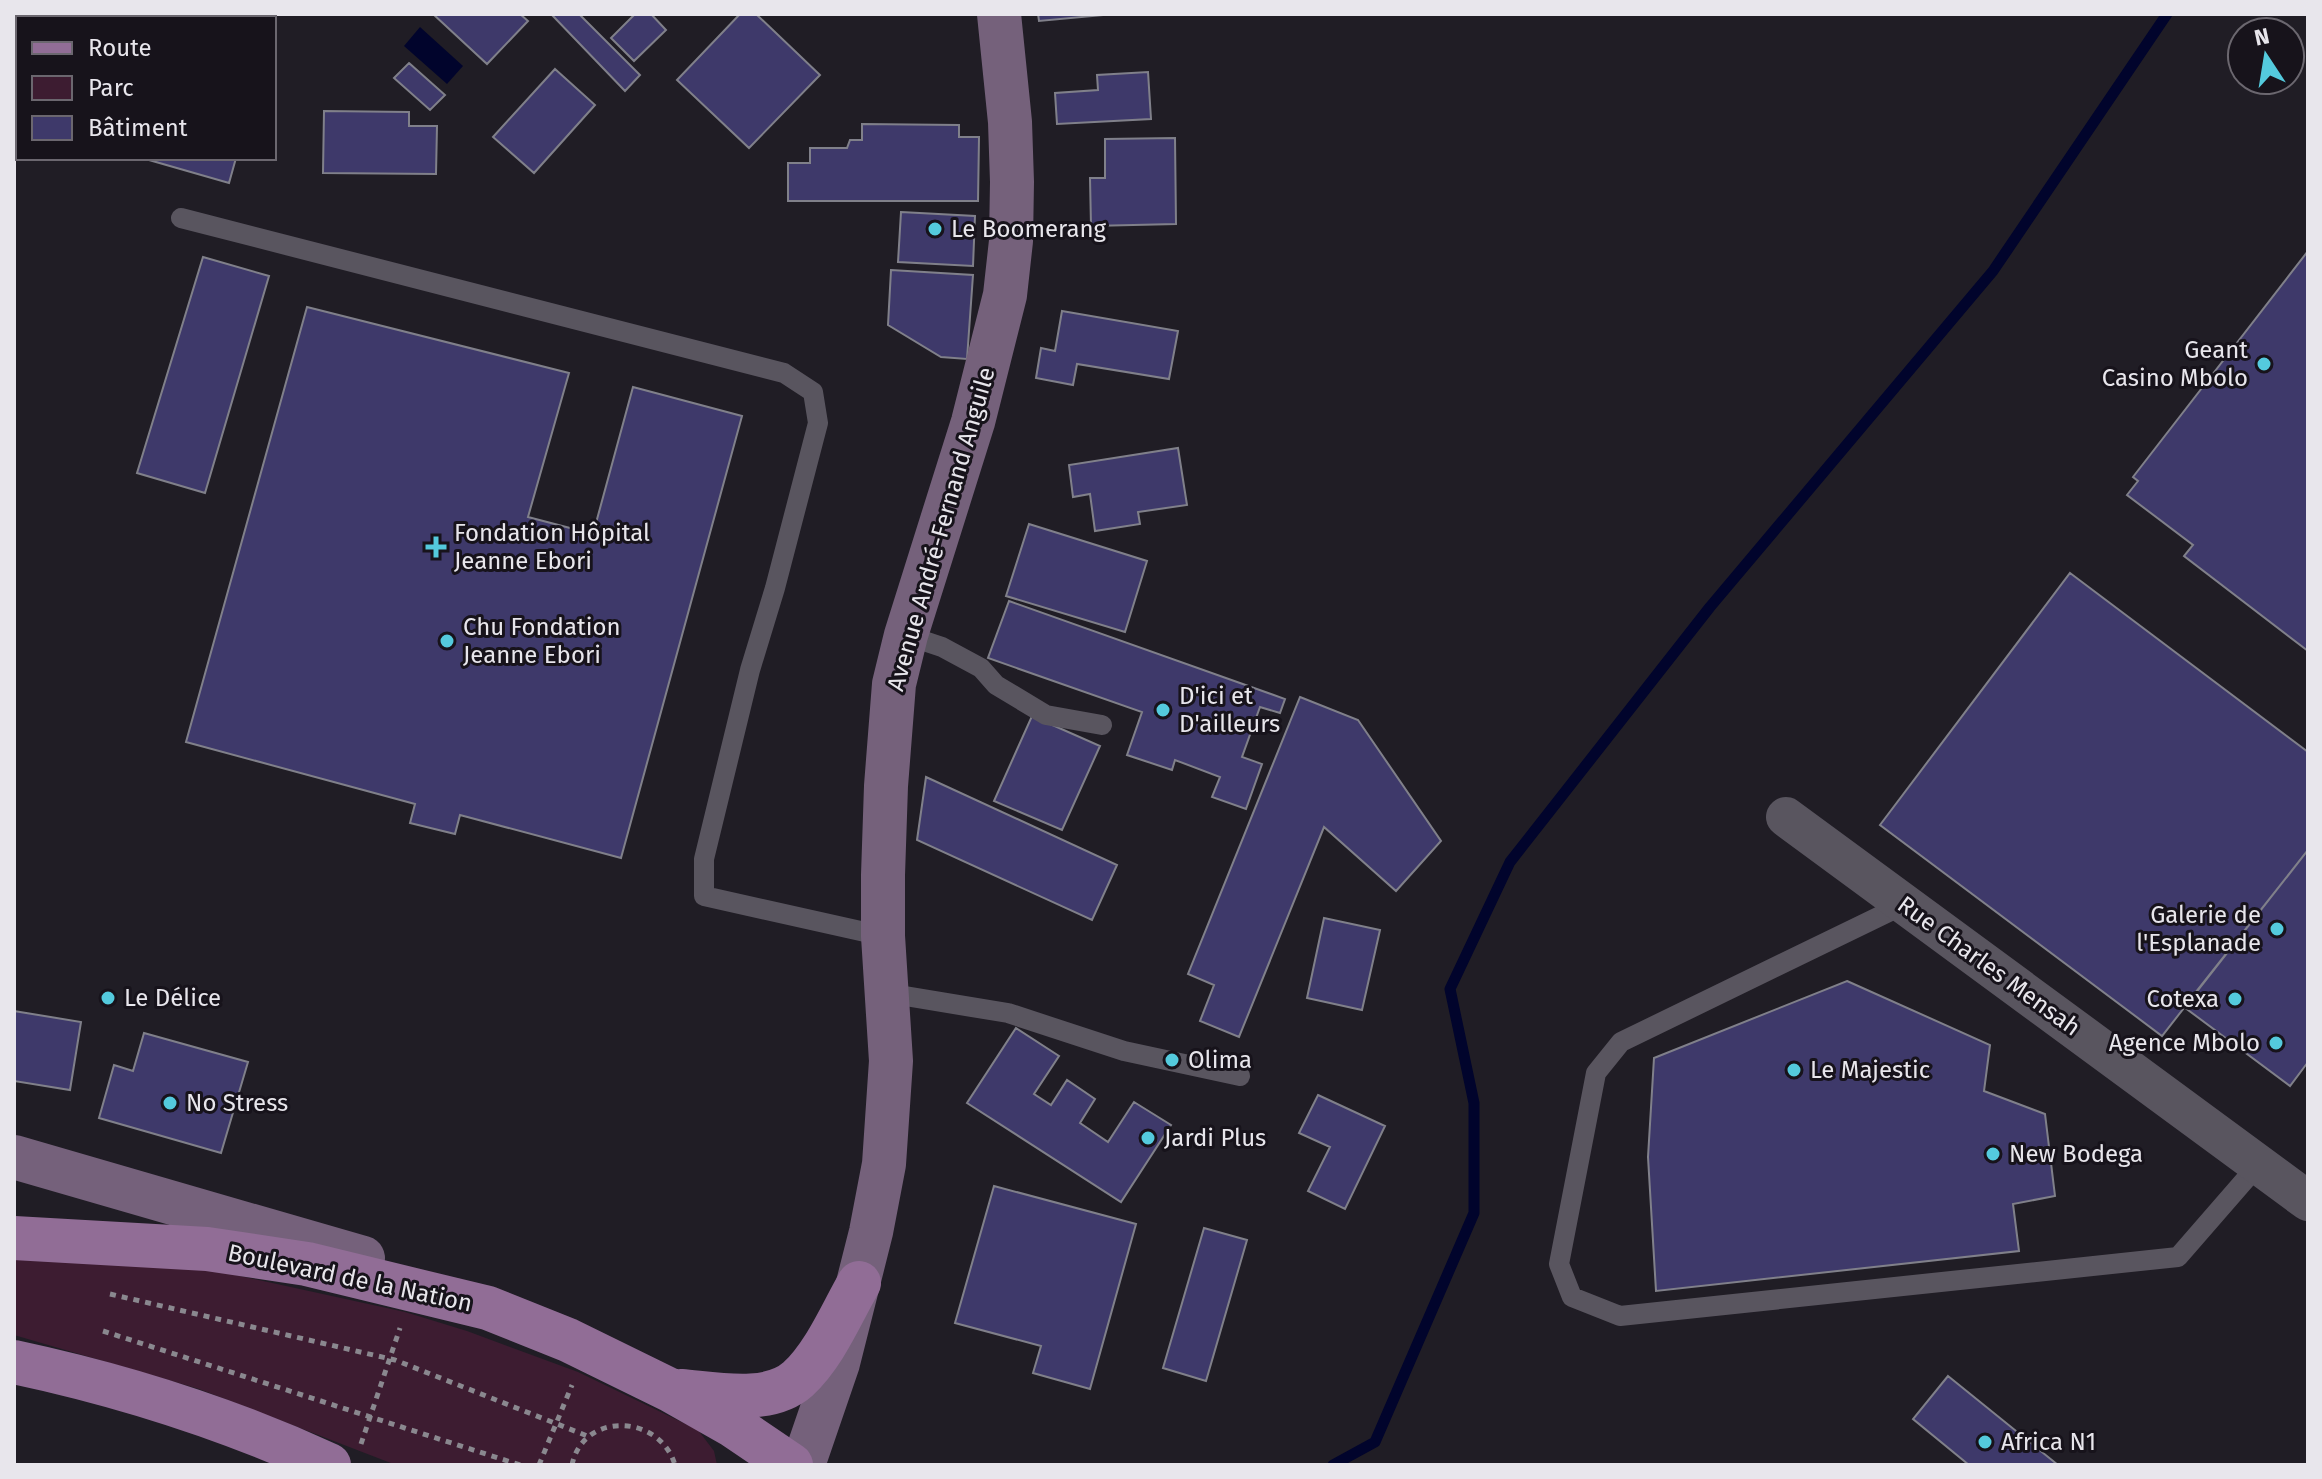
<svg xmlns="http://www.w3.org/2000/svg" width="2322" height="1479" font-family="'Fira Sans',sans-serif">
<rect width="100%" height="100%" fill="#201d25"/>
<path fill="#3d1c31" d="M14 1254 217 1271 405 1312 467 1331 578 1372 698 1430 714 1451 717 1465H396L199 1389 14 1335Z"/>
<path fill="#01042c" d="M420 27 463 66 447 84 404 46Z"/>
<g fill="none" stroke-linecap="round" stroke-linejoin="round">
<path stroke="#01042c" stroke-width="11" d="M1333 1465 1375 1442 1474 1213V1103L1450 989 1510 862 1710 607 1993 271 2167 14"/>
</g>
<path fill="#3e396a" stroke="#80808a" stroke-width="2" d="M195 14H260L236 18H196Z
M433 14H520L528 21 487 64Z
M551 14H579L640 75 625 91Z
M635 14H651L666 30 634 61 611 38Z
M740 14H756L820 75 749 148 677 80Z
M1038 14H1114L1039 21Z
M409 63 445 95 430 110 394 78Z
M555 69 595 105 534 173 493 137Z
M1148 72 1151 119 1057 124 1055 93 1098 90 1097 75Z
M324 111 409 112V126H437L436 174 323 173Z
M862 124 959 125V137H979L978 201H788V163H810V148H847L850 140H862Z
M1175 138 1176 224 1091 226 1090 178H1105V139Z
M142 158H236L229 183Z
M901 212 975 216 973 266 898 262Z
M2308 251V651L2184 556 2193 545 2127 495 2138 481 2133 477Z
M203 257 269 276 205 493 137 473Z
M891 270 973 275 967 359 941 357 888 325Z
M307 307 569 373 528 517 593 534 633 387 742 416 621 858 460 815 455 834 410 823 415 804 186 742Z
M1062 311 1178 331 1169 379 1077 364 1073 385 1036 378 1041 348 1055 351Z
M1178 448 1187 505 1138 512 1140 524 1095 531 1090 494 1073 497 1069 465Z
M1029 524 1147 561 1125 632 1006 596Z
M2070 573 2308 752V850L2162 1036 1880 825Z
M1009 601 1285 699 1280 713 1260 707 1242 757 1262 764 1246 809 1212 797 1220 777 1175 760 1172 770 1127 755 1142 712 988 658Z
M1300 697 1358 720 1441 841 1396 891 1324 827 1239 1037 1200 1021 1214 985 1188 974Z
M1032 716 1100 746 1062 830 994 801Z
M926 777 1117 865 1092 920 917 840Z
M2308 850V1062L2290 1086 2184 1007Z
M1324 918 1380 930 1362 1010 1307 998Z
M1847 981 1990 1045 1984 1091 2045 1114 2055 1196 2013 1204 2019 1251 1656 1291 1648 1157 1654 1058Z
M14 1011 81 1022 70 1090 14 1081Z
M1016 1028 1059 1056 1034 1094 1051 1105 1067 1080 1095 1099 1080 1123 1108 1142 1134 1102 1171 1125 1121 1202 967 1103Z
M144 1033 248 1062 221 1153 99 1118 114 1065 133 1071Z
M1318 1095 1385 1126 1345 1209 1308 1191 1330 1147 1299 1133Z
M994 1186 1136 1224 1090 1389 1033 1373 1041 1346 955 1323Z
M1204 1228 1247 1240 1206 1381 1163 1368Z
M1948 1376 2058 1465H1969L1913 1419Z"/>
<g fill="none" stroke-linecap="round" stroke-linejoin="round">
<path stroke="#8a888f" stroke-width="5" stroke-dasharray="6 6" stroke-linecap="butt" d="M110 1294 395 1360 590 1437
M103 1331 520 1465
M361 1444 400 1328
M539 1465 572 1385
M572 1465C583 1411 660 1414 675 1465"/>
<path stroke="#59555f" stroke-width="20" d="M181 218 784 373 813 392 818 423 775 588 750 670 704 859V896L883 936
M906 635 942 647 981 668 996 685 1046 715 1102 725
M1905 904 1621 1042 1596 1073 1559 1264 1572 1297 1620 1316 2178 1257 2258 1165
M887 993 1008 1013 1124 1051 1240 1076"/>
<path stroke="#59555f" stroke-width="40" d="M1786 817 2308 1201"/>
<path stroke="#75617b" stroke-width="44" d="M14 1157 363 1258
M803 1465 838 1363 871 1232 884 1164 891 1061 883 936V875L886 786 894 684 906 635 973 422 1005 295 1011 241 1012 182 1010 122 999 14"/>
<path stroke="#916d96" stroke-width="44" d="M14 1238 207 1249 307 1264 488 1308 568 1340 672 1391 732 1425 791 1465
M14 1362C122 1385 229 1419 329 1465
M681 1391C716 1394 769 1405 798 1379 825 1354 841 1314 859 1283"/>
</g>
<g fill="#54cadd" stroke="#17131b" stroke-width="3">
<circle cx="935" cy="229" r="8"/>
<circle cx="2264" cy="364" r="8"/>
<path d="M432 535h8v8h8v8h-8v8h-8v-8h-8v-8h8z"/>
<circle cx="447" cy="641" r="8"/>
<circle cx="1163" cy="710" r="8"/>
<circle cx="2277" cy="929" r="8"/>
<circle cx="108" cy="998" r="8"/>
<circle cx="2235" cy="999" r="8"/>
<circle cx="2276" cy="1043" r="8"/>
<circle cx="1172" cy="1060" r="8"/>
<circle cx="1794" cy="1070" r="8"/>
<circle cx="170" cy="1103" r="8"/>
<circle cx="1148" cy="1138" r="8"/>
<circle cx="1993" cy="1154" r="8"/>
<circle cx="1985" cy="1442" r="8"/>
</g>
<g text-anchor="middle" dominant-baseline="central" stroke-width="6" stroke-linejoin="round" paint-order="stroke">
<g font-size="24" fill="#e8e6ec" stroke="#17131b" text-anchor="start">
<text x="951" y="229">Le Boomerang</text>
<text x="2248" y="350" text-anchor="end">Geant<tspan x="2248" dy="28">Casino Mbolo</tspan></text>
<text x="454" y="533">Fondation Hôpital<tspan x="454" dy="28">Jeanne Ebori</tspan></text>
<text x="463" y="627">Chu Fondation<tspan x="463" dy="28">Jeanne Ebori</tspan></text>
<text x="1179" y="696">D'ici et<tspan x="1179" dy="28">D'ailleurs</tspan></text>
<text x="2261" y="915" text-anchor="end">Galerie de<tspan x="2261" dy="28">l'Esplanade</tspan></text>
<text x="124" y="998">Le Délice</text>
<text x="2219" y="999" text-anchor="end">Cotexa</text>
<text x="2260" y="1043" text-anchor="end">Agence Mbolo</text>
<text x="1188" y="1060">Olima</text>
<text x="1810" y="1070">Le Majestic</text>
<text x="186" y="1103">No Stress</text>
<text x="1164" y="1138">Jardi Plus</text>
<text x="2009" y="1154">New Bodega</text>
<text x="2001" y="1442">Africa N1</text>
</g>
<g font-size="24" fill="#e8e6ec" stroke="#17131b">
<text transform="translate(941 529) rotate(-74)">Avenue André-Fernand Anguile</text>
<text transform="translate(1989 966) rotate(36)">Rue Charles Mensah</text>
<text transform="translate(350 1278) rotate(12)">Boulevard de la Nation</text>
</g>
</g>
<rect width="2322" height="1479" fill="none" stroke="#e8e6ec" stroke-width="32"/>
<rect x="16" y="16" width="260" height="144" fill="#17131b" stroke="#6b676f" stroke-width="2"/>
<rect x="32" y="42" width="40" height="12" fill="#916d96" stroke="#6b676f" stroke-width="2"/>
<text x="88" y="56" font-size="24" fill="#e8e6ec">Route</text>
<rect x="32" y="76" width="40" height="24" fill="#3d1c31" stroke="#6b676f" stroke-width="2"/>
<text x="88" y="96" font-size="24" fill="#e8e6ec">Parc</text>
<rect x="32" y="116" width="40" height="24" fill="#3e396a" stroke="#6b676f" stroke-width="2"/>
<text x="88" y="136" font-size="24" fill="#e8e6ec">Bâtiment</text>
<g transform="translate(2266 56) rotate(348)"><circle r="38" fill="#17131b" stroke="#6b676f" stroke-width="2"/>
<path d="M0-6L14 30L0 20L-14 30Z" fill="#54cadd"/>
<text y="-12" font-size="22" font-weight="bold" text-anchor="middle" fill="#e8e6ec">N</text>
</g>
</svg>
